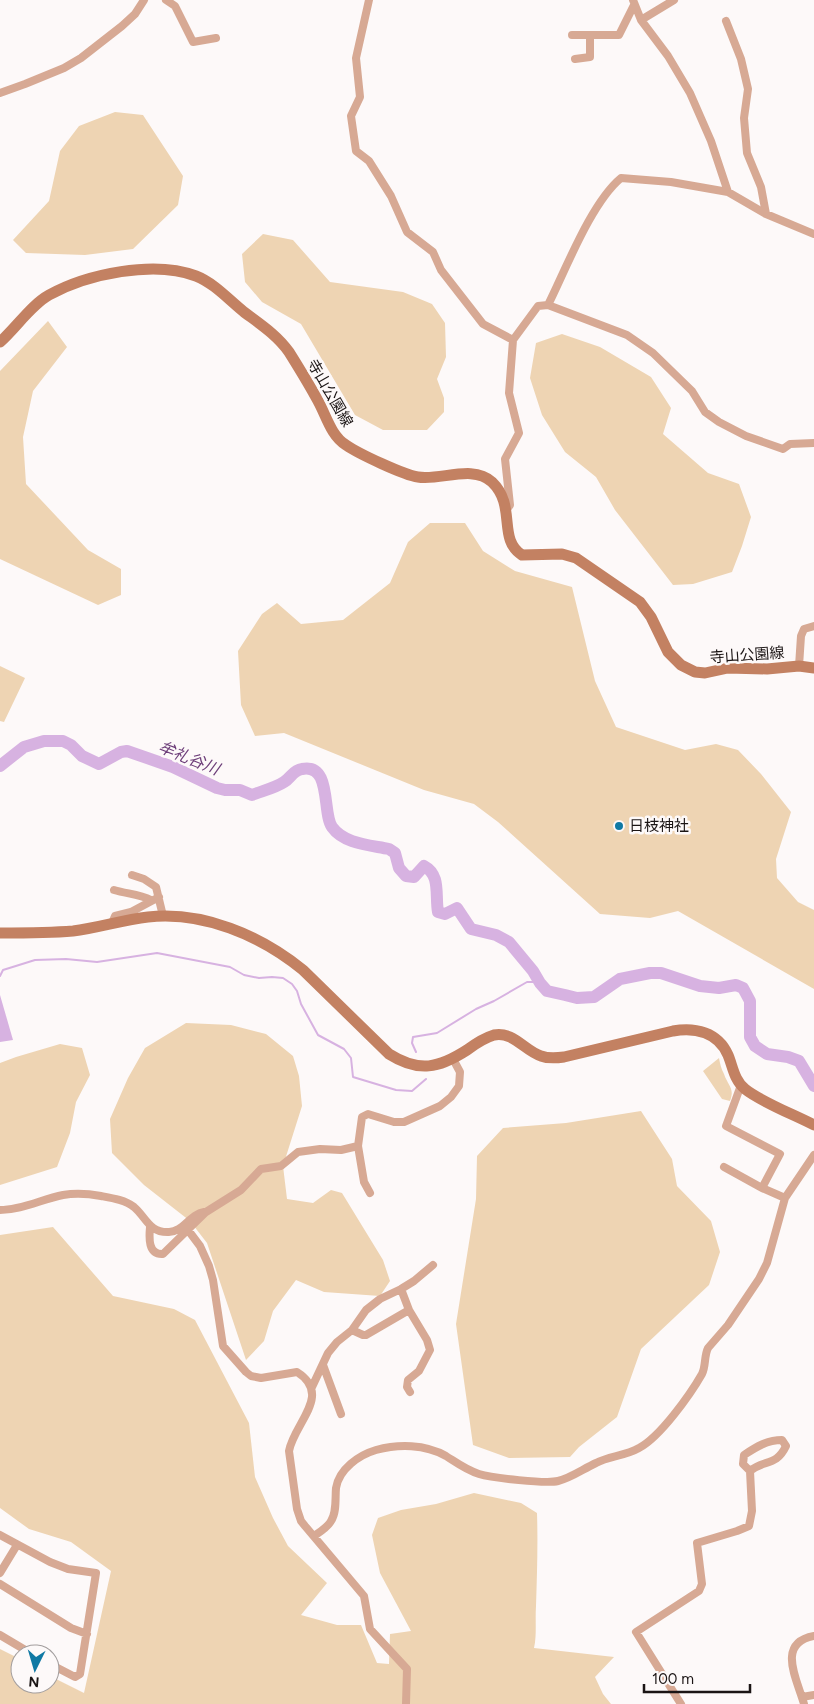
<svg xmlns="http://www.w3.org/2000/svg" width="814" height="1704" font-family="Figtree,'Noto Sans JP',sans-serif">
<rect width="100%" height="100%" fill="#fdf9f9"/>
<path fill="#eed4b3" d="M115 112 143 115 183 176 178 205 133 249 85 255 26 253 13 240 49 201 60 151 79 126Z
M263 234 293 240 330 282 403 292 432 304 445 323 446 357 437 379 444 398V412L427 430H383L355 415 301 324 262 302 245 282 242 254Z
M48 321 67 347 33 391 23 437 26 484 88 550 121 569V595L98 605 0 559V371Z
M562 334 600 347 651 377 671 408 663 434 708 473 739 484 751 517 742 546 732 572 693 584 673 585 615 510 596 477 565 452 542 415 530 378 536 343Z
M430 523H465L483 551 515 571 572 587 595 681 616 727 685 750 716 744 738 750 761 774 791 812 776 859 777 878 798 902 814 910V989L678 911 650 918 600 914 498 822 474 804 424 790 284 733 255 736 241 705 238 651 262 614 277 603 301 624 343 620 390 583 408 542Z
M0 666 25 678 4 722 0 721Z
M186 1023 231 1025 266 1034 293 1056 299 1076 302 1106 283 1166 287 1199 313 1203 331 1190 342 1193 383 1260 390 1281 380 1296 324 1292 296 1280 273 1311 264 1341 246 1360 207 1243 190 1221 144 1185 112 1153 110 1119 128 1078 145 1048Z
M60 1044 82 1048 90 1075 76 1102 70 1133 57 1167 0 1185V1063L16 1057Z
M719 1058C720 1063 721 1069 724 1074 728 1086 735 1088 730 1101L722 1099 703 1071Z
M641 1111 672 1159 677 1186 711 1221 720 1252 709 1285 641 1349 617 1417 579 1447 570 1457 509 1458 473 1445 456 1324 476 1199 477 1156 503 1128 566 1123Z
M53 1227 113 1296 174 1309 195 1320 249 1423 255 1477 273 1518 288 1546 327 1583 301 1615 337 1625H361L377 1663 389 1664 390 1634 411 1631 380 1573 372 1535 378 1518 401 1510 436 1504 474 1493 521 1503 537 1513C538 1544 537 1575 536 1606 535 1621 537 1634 534 1648L614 1657 595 1677 603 1694 611 1704H0V1649L20 1659V1684H50V1676L84 1693 111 1571 71 1542 29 1529 0 1508V1235Z"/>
<path fill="#d7b2e1" d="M0 995 13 1040 0 1042Z"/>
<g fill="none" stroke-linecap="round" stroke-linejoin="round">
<path stroke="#d7b2e1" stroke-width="2" d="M0 976 3 970 35 960 66 959 97 962 157 953 230 967 244 975 259 978 272 977 283 978 292 984 297 991 301 1004 318 1035 344 1049 351 1058 353 1077 396 1090 412 1091 426 1079
M416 1052 412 1043 413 1037 437 1033 476 1009 494 1001 527 982H539"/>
<path stroke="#d7b2e1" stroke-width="12" d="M0 766 24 747 44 741H63L71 745 82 756 99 764 121 752 127 751 173 767 217 788 225 790H240L252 795C262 791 275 788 284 782 291 778 293 770 302 769 332 763 322 813 332 827 344 844 370 845 389 849L395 853 399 868 406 876 414 877 424 866C441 875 435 895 438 912L445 914 457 908 471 929 496 935 509 942 533 971 540 983 547 991 565 995 577 998 594 997 620 979 650 973H661L700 986 719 988 736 985 743 988 750 1001V1037L755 1046 767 1054 788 1057 799 1061 814 1086"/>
<path stroke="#d7a994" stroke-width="8" d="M166 0 175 6 193 42 216 38
M369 0 356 58 360 97 351 116 356 151 369 161 391 196 407 232 433 252 441 270 483 324 513 340
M633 0 641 20 668 56 690 93 711 141 728 192
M641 20 674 0
M726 21 741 59 748 89 744 118 747 153 761 187 766 214
M572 35H619L634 5
M575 59 590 57V36
M0 93 25 84 64 68 81 58 122 26 135 14 144 0
M548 305C566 269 591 203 621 178L671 182 728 192 766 214 814 234
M507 509 510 505 505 459 519 433 509 393 513 340 538 306 548 305 627 335 653 353 692 391 705 412 719 422 746 436 783 449 790 444 814 443
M799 666 801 636 804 629 814 626
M132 875 144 879 156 887 163 916
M114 890C127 894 139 894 151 900
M112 923 115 916 131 912 159 897
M741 1085 726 1126 780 1154 762 1188 785 1198
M724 1167 762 1188
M370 1193 364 1182 358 1146 362 1117 368 1114 394 1122H404L440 1106 451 1097 459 1086 460 1072 453 1059
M0 1210C22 1210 42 1199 63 1195 75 1193 90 1194 101 1196 112 1198 125 1200 134 1207 146 1217 149 1233 169 1232 183 1232 190 1214 204 1212
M150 1227C149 1238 148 1255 163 1254L206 1212 241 1190 261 1169 281 1166 298 1152 320 1149 341 1150 358 1146
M188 1230 200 1246 209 1266 213 1280 223 1346 246 1372 251 1376 261 1378 297 1372C333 1395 294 1423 289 1451L297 1509 301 1521 305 1526 364 1596 370 1629 407 1669 406 1704
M409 1310 427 1340 430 1350 419 1371 408 1380 407 1387 410 1392
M352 1330 363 1335H366L409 1310 401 1289
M323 1365 341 1414
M312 1387 328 1353 337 1342 352 1330 366 1310 380 1299 401 1289 414 1281 433 1265
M0 1535 50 1562 68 1569 96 1573 80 1674 75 1677 50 1664
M314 1536C320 1532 328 1527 331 1521 337 1512 335 1498 336 1488 339 1469 359 1455 376 1450 398 1444 425 1444 446 1456 457 1463 466 1470 479 1474 492 1478 546 1484 558 1481 571 1478 583 1469 596 1463 609 1456 625 1456 639 1448 660 1437 690 1395 702 1374 706 1366 704 1356 708 1348L728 1325 759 1279 767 1263 785 1198 814 1155
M0 1573 17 1545
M0 1584 71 1628 87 1634
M0 1635 32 1654
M802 1697 814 1695
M681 1704 636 1632 699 1591 702 1584 697 1543 737 1531 749 1526 752 1511 750 1471 743 1464 744 1455C756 1447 767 1440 782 1440L786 1446C776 1467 764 1459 750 1471
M804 1704C797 1679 776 1643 814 1636"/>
<path stroke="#c38162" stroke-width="11" d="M0 342C16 328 31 305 49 295 87 274 154 260 196 276 214 283 229 300 244 312 260 324 277 335 289 352 299 368 309 384 318 401 326 415 331 436 346 445 359 454 404 475 418 477 440 481 473 464 492 482 517 506 497 539 522 555L562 554 576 558 640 602 651 617 668 652 681 665 695 672 705 673 728 668 767 669 799 666 814 668
M0 933C24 933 49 933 73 931 98 928 122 920 148 917 203 911 260 935 303 970L389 1054C419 1073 439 1068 467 1050 475 1044 484 1038 494 1035 513 1031 525 1051 541 1056 549 1059 557 1058 564 1057L673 1031C695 1027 718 1032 728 1055 733 1067 734 1080 745 1089 761 1102 795 1115 814 1125"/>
</g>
<circle fill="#1079a4" stroke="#fdf9f9" stroke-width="2" cx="619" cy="826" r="5"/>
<g text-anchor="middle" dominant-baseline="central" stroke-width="5" stroke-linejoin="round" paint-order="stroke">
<g font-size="15" fill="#1b1515" stroke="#fdf9f9">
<text transform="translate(330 393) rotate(60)">寺山公園線</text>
<text transform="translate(747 655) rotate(-4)">寺山公園線</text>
</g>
<g font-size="15" fill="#1b1515" stroke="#fdf9f9" text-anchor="start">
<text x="629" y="826">日枝神社</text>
</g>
<g font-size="16" font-style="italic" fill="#6d3e79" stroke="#fdf9f9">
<text transform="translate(189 758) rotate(22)">牟礼谷川</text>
</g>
</g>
<g transform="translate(35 1669) rotate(185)"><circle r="24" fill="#fdf9f9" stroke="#a39e9e"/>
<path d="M0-4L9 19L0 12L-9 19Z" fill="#1079a4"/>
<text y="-8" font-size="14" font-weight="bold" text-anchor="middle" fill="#1b1515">N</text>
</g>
<path d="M644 1684v8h106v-8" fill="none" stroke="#1b1515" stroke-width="2.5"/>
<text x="652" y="1684" font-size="15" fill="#1b1515" stroke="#fdf9f9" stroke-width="4" paint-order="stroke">100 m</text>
</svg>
